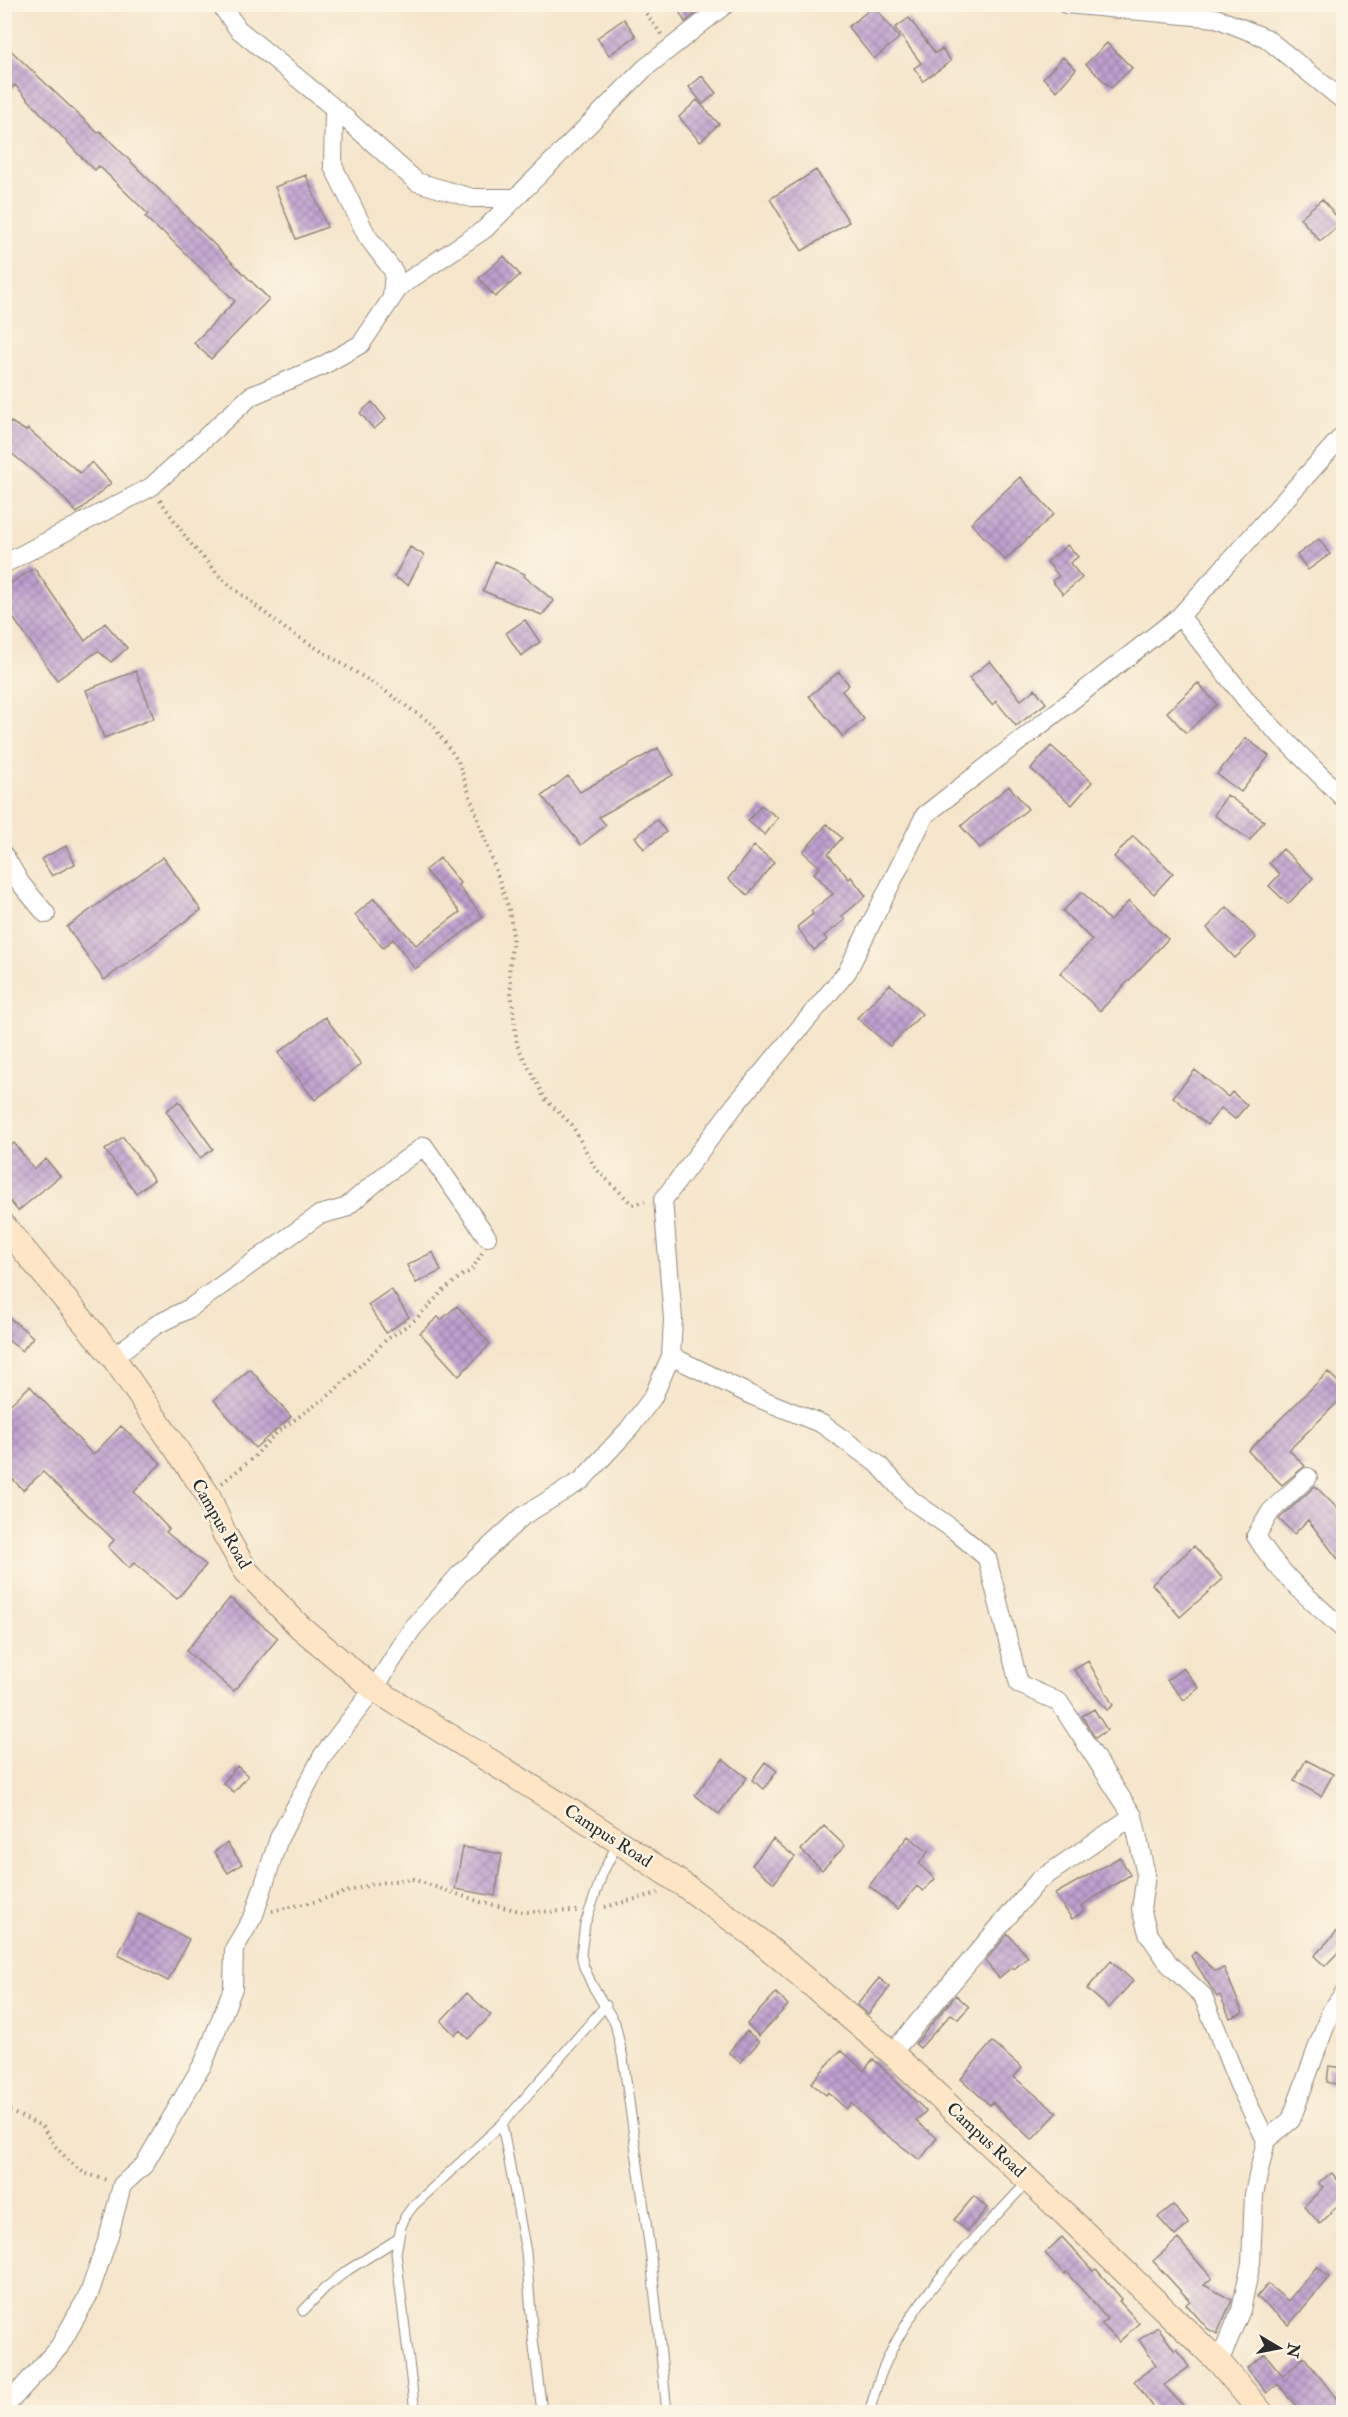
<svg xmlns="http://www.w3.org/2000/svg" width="1348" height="2417" font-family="'IM FELL Double Pica',serif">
<defs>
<pattern id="building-cross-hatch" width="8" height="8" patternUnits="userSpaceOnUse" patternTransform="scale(1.5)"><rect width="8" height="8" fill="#bfa0d0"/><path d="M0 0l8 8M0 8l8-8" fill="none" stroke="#9b83a9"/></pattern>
</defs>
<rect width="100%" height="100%" fill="#fcf5e5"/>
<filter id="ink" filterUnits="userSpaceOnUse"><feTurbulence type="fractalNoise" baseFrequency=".0167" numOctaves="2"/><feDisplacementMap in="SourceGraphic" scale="12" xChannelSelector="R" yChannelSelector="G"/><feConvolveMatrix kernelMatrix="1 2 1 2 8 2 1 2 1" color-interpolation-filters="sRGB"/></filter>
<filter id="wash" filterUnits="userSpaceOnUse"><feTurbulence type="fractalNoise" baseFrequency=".008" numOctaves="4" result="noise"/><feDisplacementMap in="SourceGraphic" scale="24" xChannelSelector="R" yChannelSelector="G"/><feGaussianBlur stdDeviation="1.35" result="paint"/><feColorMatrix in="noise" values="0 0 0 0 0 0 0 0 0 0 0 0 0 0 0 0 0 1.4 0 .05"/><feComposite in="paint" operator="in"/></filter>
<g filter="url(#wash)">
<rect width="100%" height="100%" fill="#f5e5cb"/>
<g id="blocks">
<path fill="url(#building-cross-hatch)" d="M675 4H707L685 22Z
M874 6 899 38 874 59 848 27Z
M909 18 935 53 942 49 951 61 923 81 914 68 921 63 895 28Z
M624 19 636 36 609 55 597 38Z
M1107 43 1132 68 1111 88 1086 64Z
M4 44 98 133 100 131 269 299 211 359 194 343 235 301 162 231 161 232 145 217 148 214 99 166 95 170 78 154 15 85 4 96Z
M1063 57 1076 69 1057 91 1043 78Z
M702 76 716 93 703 104 689 87Z
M697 100 719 124 700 142 679 117Z
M816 170 849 222 802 251 770 199Z
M306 175 327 227 296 239 275 187Z
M1322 199 1342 223 1320 241 1300 218Z
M504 256 520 275 495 297 479 278Z
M372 402 386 419 374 429 360 413Z
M11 422 26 431 28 429 80 473 92 462 111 483 77 513 57 491 4 447V432Z
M1020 477 1054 514 1005 560 971 523Z
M1319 539 1330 554 1308 570 1297 555Z
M1067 545 1078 557 1070 563 1082 578 1063 594 1052 581 1059 576 1047 562Z
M410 547 424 555 408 585 394 577Z
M495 561 525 574 524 576 554 601 542 615 483 591Z
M34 568 85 641 105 623 127 648 111 662 98 651 57 680 4 605V588Z
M525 620 540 642 521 656 506 633Z
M990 661 1021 700 1035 689 1046 703 1016 726 996 701 992 705 969 678Z
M136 671 154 718 104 738 86 690Z
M839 672 849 685 842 691 864 719 843 737 809 696Z
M1198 683 1217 704 1186 733 1167 712Z
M1246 738 1269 756 1241 792 1217 774Z
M1051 746 1092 782 1072 805 1031 769Z
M658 748 673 775 599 817 606 825 581 845 542 796 568 776 580 792Z
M1009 786 1028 809 980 848 961 826Z
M1227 795 1264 821 1250 840 1214 815Z
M761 805 778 818 765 835 748 821Z
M657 820 666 832 644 849 635 837Z
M827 824 842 838 828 854 849 879 851 877 866 896 842 916 845 920 824 936 827 940 814 950 797 927 813 914 811 911 833 894 814 873 820 867 803 852Z
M1133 836 1173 873 1154 894 1114 857Z
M66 846 75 864 52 876 41 859Z
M754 846 774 862 748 895 728 879Z
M1283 849 1313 878 1288 904 1269 886 1280 874 1269 863Z
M163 857 201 910 104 980 67 927Z
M440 858 460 883 458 885 483 917 415 969 393 939 383 948 355 915 374 898 416 945 460 912 425 870Z
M1082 892 1110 921 1129 901 1168 939 1100 1011 1060 973 1092 940 1063 911Z
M1227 907 1256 938 1235 958 1207 928Z
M890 984 922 1014 890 1046 857 1018Z
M325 1017 361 1064 315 1100 278 1053Z
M1195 1070 1228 1097 1232 1092 1247 1105 1235 1119 1221 1108 1207 1125 1173 1097Z
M179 1101 213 1149 200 1158 166 1111Z
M123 1137 154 1180 136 1193 105 1150Z
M14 1143 34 1169 46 1159 60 1176 18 1211 4 1194V1150Z
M433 1252 441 1271 416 1283 407 1265Z
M391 1289 409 1317 386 1333 368 1305Z
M457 1306 490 1344 459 1376 420 1333 438 1317 441 1320Z
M4 1313 33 1337 22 1351 4 1337Z
M250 1369 291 1417 255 1448 214 1400Z
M1328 1372 1344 1388V1396L1289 1450 1305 1466 1282 1485 1248 1451Z
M30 1386 93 1455 121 1426 161 1463 134 1492 169 1529 166 1532 206 1565 177 1599 134 1563 129 1568 108 1547 114 1540 43 1472 23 1490 4 1470V1410Z
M1315 1486 1344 1515V1567L1308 1520 1294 1534 1279 1519Z
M1194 1546 1223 1579 1180 1617 1152 1584Z
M230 1598 278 1638 234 1691 186 1651Z
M1088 1661 1113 1705 1107 1710 1074 1670Z
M1183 1668 1199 1688 1184 1700 1167 1680Z
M1094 1709 1107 1730 1095 1738 1082 1716Z
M723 1759 747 1778 719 1814 695 1795Z
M1306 1760 1333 1774 1321 1796 1294 1781Z
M765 1762 777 1771 764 1789 752 1780Z
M237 1766 248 1776 234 1792 223 1783Z
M824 1826 845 1846 822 1870 801 1850Z
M908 1836 928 1852 919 1864 935 1879 923 1891 917 1886 898 1909 869 1886Z
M773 1839 795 1857 774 1883 752 1865Z
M227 1843 242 1864 228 1873 214 1852Z
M463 1847 502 1854 495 1896 455 1889Z
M1120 1857 1130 1875 1081 1906 1084 1911 1072 1919 1055 1894Z
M139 1914 189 1939 168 1981 118 1955Z
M1344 1924V1946L1325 1966 1314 1956Z
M1008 1934 1028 1957 1014 1969 1012 1967 999 1978 985 1961Z
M1195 1952 1215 1971 1224 1968 1243 2013 1230 2018 1220 1995 1217 1997 1191 1956Z
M1111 1961 1133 1981 1109 2008 1087 1989Z
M879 1978 890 1987 868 2014 857 2005Z
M467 1993 491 2015 468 2039 460 2030 455 2035 441 2021Z
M776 1993 788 2005 759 2036 747 2024Z
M956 1995 969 2007 958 2019 951 2014 920 2048 915 2044Z
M747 2031 759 2042 740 2063 729 2052Z
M992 2042 1022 2068 1014 2077 1057 2113 1032 2140 992 2102 990 2105 961 2079Z
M841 2050 864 2071 873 2059 926 2111 916 2121 937 2138 920 2160 884 2133 883 2134 851 2103 846 2109 828 2092 826 2095 811 2083Z
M1329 2066 1344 2068V2086L1327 2082Z
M1332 2173 1344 2188V2201L1330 2212 1331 2213 1320 2224 1304 2206 1323 2188 1318 2183Z
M974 2196 987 2208 967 2231 954 2220Z
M1173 2205 1189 2224 1175 2236 1158 2217Z
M1062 2237 1093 2271 1096 2269 1122 2299 1119 2301 1139 2323 1119 2342 1102 2324 1107 2319 1090 2299 1066 2272 1064 2274 1045 2253Z
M1178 2239 1212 2278 1204 2285 1232 2300 1217 2334 1208 2329 1186 2304 1190 2301 1153 2261Z
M1317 2266 1329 2277 1289 2325 1257 2297 1268 2284 1288 2301Z
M1158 2327 1175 2351 1177 2349 1189 2367 1164 2385 1189 2412H1157L1134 2381 1156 2365 1139 2340Z
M1265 2354 1283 2376 1304 2357 1344 2408V2412H1301L1278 2384 1267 2393 1247 2368Z"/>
</g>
</g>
<g filter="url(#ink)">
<use href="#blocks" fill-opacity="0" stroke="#90887b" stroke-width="1.5"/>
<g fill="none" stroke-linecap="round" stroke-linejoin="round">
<g stroke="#90887b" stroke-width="11">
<path id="lane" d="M618 1843 603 1872 585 1924 581 1954 584 1967 592 1985 615 2023 623 2058 651 2258 667 2412
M502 2124 526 2252 533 2338 542 2412
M303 2311 325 2288 348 2270 399 2238
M415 2412 396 2253 401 2227 405 2217 413 2206 502 2124 606 2005
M869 2412C874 2398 877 2383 883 2369 914 2294 976 2239 1029 2180"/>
</g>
<g stroke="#90887b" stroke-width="20">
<path id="street" d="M220 4 238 29 334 108 417 182 472 198H516
M1066 4 1216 18 1266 38 1344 101
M334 108 333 166 367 236 394 272 392 296
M4 564 151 487 251 396 322 366 361 344 400 286 485 229 645 68 726 4
M1180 616 1252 707 1344 799
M4 855 21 884 46 914
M671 1356 753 1396 822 1424 879 1465 911 1500 954 1530 987 1558 1019 1684 1059 1702 1133 1816 1146 1875 1141 1909 1148 1933 1169 1964 1203 1996 1238 2083 1266 2140
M113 1357 156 1325 190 1308 319 1215 345 1208 387 1173 424 1146 487 1237
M1308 1477 1271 1511 1256 1536C1279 1574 1311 1600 1344 1630
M892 2053 1038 1881 1133 1816
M1219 2362 1241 2310 1251 2263 1254 2194 1266 2140 1291 2120 1330 2013 1344 1993
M4 2408 59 2347 89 2294 109 2235 122 2185 144 2165 204 2062 233 1988 234 1949 254 1915 279 1838 323 1755 374 1689 412 1629 459 1575 523 1516 582 1480 629 1429 653 1397 671 1356 673 1319 663 1200 735 1105 847 972 925 815 1180 616 1344 434"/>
</g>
<g stroke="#90887b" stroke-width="26">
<path id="secondary" d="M4 1226 113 1357 208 1495 224 1533 246 1571 299 1626 374 1689 598 1828 685 1886 752 1934 892 2053 1069 2218 1219 2362 1261 2412"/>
</g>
<path stroke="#90887b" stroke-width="4" stroke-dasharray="1.5 4.5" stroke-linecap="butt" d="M639 4 662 35
M160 500 190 543 222 579 284 628 378 686 432 724 458 761 509 909 513 936 509 973 517 1045 545 1099 572 1125 595 1168 632 1204 645 1202
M222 1483 252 1459 276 1433 332 1393 386 1340 416 1319 441 1293 461 1276 471 1271 482 1253
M605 1907 658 1893
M272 1911 317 1901 376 1883 412 1879 481 1902 524 1912 577 1911
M4 2109 42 2126 55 2146 69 2161 84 2173 107 2180"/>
<use href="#lane" stroke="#fff" stroke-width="9"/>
<use href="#street" stroke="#fff" stroke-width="18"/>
<use href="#secondary" stroke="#fde5c5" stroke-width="24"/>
</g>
</g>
<g text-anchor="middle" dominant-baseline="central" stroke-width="5" stroke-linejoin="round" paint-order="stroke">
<g font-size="18" fill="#2b2b2b" stroke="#fcf5e5">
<text transform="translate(221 1524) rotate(60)">Campus Road</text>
<text transform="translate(608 1836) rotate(33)">Campus Road</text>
<text transform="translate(986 2140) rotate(43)">Campus Road</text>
</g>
</g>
<rect width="1348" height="2417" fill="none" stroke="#fcf5e5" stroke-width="24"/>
<g transform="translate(1279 2348) rotate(100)" stroke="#fcf5e5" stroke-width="4.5" paint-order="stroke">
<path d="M0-4.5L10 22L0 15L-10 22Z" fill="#2b2b2b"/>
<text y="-9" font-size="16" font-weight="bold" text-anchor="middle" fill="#2b2b2b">N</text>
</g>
</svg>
